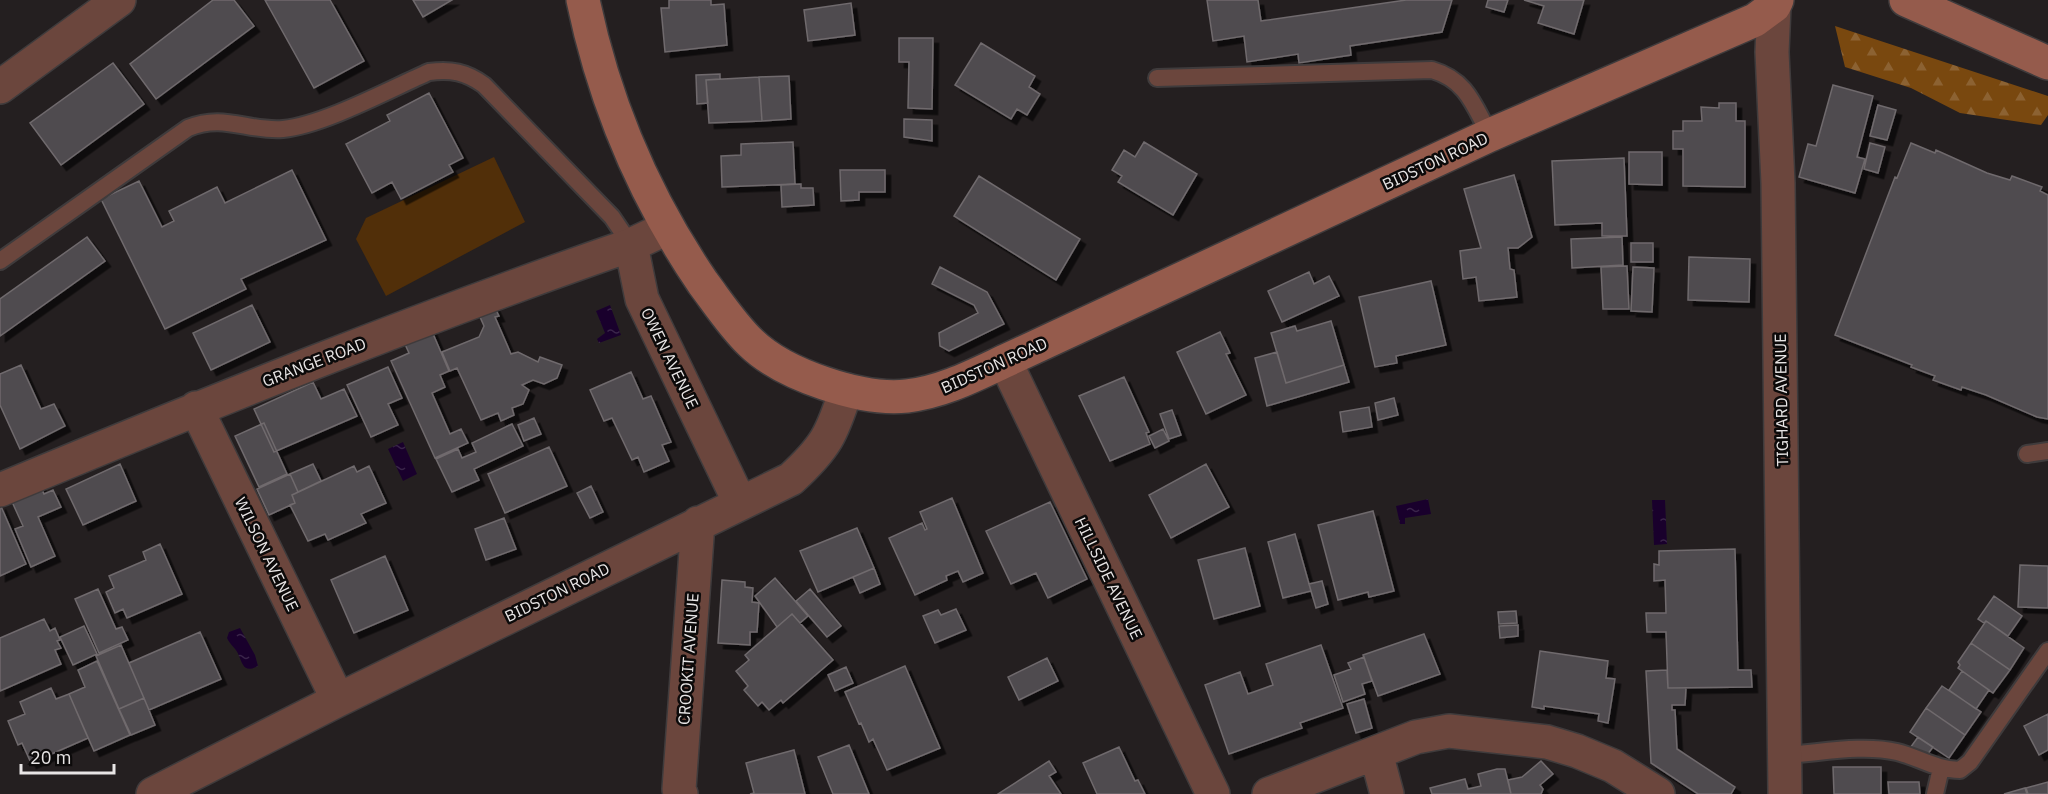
<svg xmlns="http://www.w3.org/2000/svg" width="2048" height="794" font-family="'IBM Plex Sans',sans-serif">
<defs>
<pattern id="forest-firs" width="22" height="20" patternUnits="userSpaceOnUse" patternTransform="scale(1.5)"><rect width="22" height="20" fill="#79480f"/><path d="M5 1l3.5 6h-7zM16 11l3.5 6h-7z" fill="#8c6232"/></pattern>
<pattern id="water-ripples" width="26" height="14" patternUnits="userSpaceOnUse" patternTransform="scale(1.5)"><rect width="26" height="14" fill="#19002c"/><path d="M2 4q2-2 4 0t4 0M15 11q2-2 4 0t4 0" fill="none" stroke="#3a254a"/></pattern>
<filter id="shadow"><feDropShadow dx="5.5" dy="5.5" stdDeviation="0" flood-color="#0009"/></filter>
</defs>
<rect width="100%" height="100%" fill="#241f20"/>
<path fill="#512f09" d="M494 157 525 222 386 296 356 239 366 218Z"/>
<path fill="url(#forest-firs)" d="M1835 26 2048 96V115L2041 125 1960 113 1911 88 1845 67Z"/>
<path fill="url(#water-ripples)" d="M610 305 621 335 599 343 597 339 605 333 596 311Z
M403 442 417 474 403 481 388 449Z
M1428 499 1431 514 1405 518V524H1400L1396 506Z
M1652 500H1665L1667 544 1654 545Z
M240 628 255 655 258 666C245 673 243 666 239 656 237 649 230 645 227 638L229 632Z"/>
<path fill="#504b4f" stroke="#6f6a6d" stroke-width="1.5" filter="url(#shadow)" d="M213 0H234L254 26 156 99 130 64Z
M265 0H330L364 61 314 88Z
M413 0H452L423 17Z
M669 0H711V5L724 4 727 45 665 52 661 8H669Z
M1207 0H1258L1261 21 1406 0H1452L1442 32 1350 46 1351 55 1299 63 1298 54 1247 62 1244 36 1213 41Z
M1488 0H1508L1504 12 1486 7Z
M1524 0H1584L1574 34 1538 23 1544 6Z
M851 3 855 35 808 41 804 10Z
M899 38H933L932 109 908 108 909 62H899Z
M981 43 1035 76 1029 87 1040 94 1027 115 1017 109 1011 119 955 85Z
M113 63 144 104 61 165 30 123Z
M720 74V79L706 80 708 103 697 104 696 75Z
M789 76 791 119 762 121 759 77Z
M759 77 762 121 709 123 706 80Z
M1833 85 1873 96 1857 157 1865 159 1855 193 1799 177 1808 144 1816 146Z
M429 93 463 158 449 165 453 172 401 199 392 182 372 193 346 144 390 121 387 115Z
M1719 103H1736V121H1745V187L1683 186V149H1673V131H1683V121H1702L1701 107 1719 108Z
M1878 105 1896 110 1887 140 1870 136Z
M904 119 932 120V141L904 137Z
M793 142 795 184 722 187 721 156 741 155V144Z
M1144 142 1197 174 1173 215 1118 182 1122 176 1112 170 1124 150 1135 157Z
M1870 143 1885 147 1878 173 1864 169Z
M1911 143 1935 153 1936 150 1987 173 2010 180 2012 176 2042 187 2040 191 2048 195V419L2037 417 1986 395 1962 387 1961 390 1933 380 1935 376 1911 367 1912 365 1835 335 1895 177 1897 178Z
M1629 152H1662V185L1629 184Z
M1624 158 1627 236H1602V223L1555 225 1552 161Z
M292 170 326 240 241 279 246 289 165 329 101 199 139 181 162 227 174 221 169 211 217 187 225 203Z
M840 170H885V192H859V200L841 201Z
M1514 175 1532 237 1518 248H1508L1510 269 1514 270 1517 297 1479 301 1476 277 1463 279 1460 251 1481 248 1464 189Z
M979 176 1080 239 1056 280 954 216Z
M801 184V188H813L814 205 782 207 781 185Z
M87 237 105 261 0 336V299Z
M1622 237 1623 265 1572 268 1571 239Z
M1631 243H1653V262H1631Z
M1689 257 1750 259 1749 302 1688 300Z
M1627 266 1629 309H1603L1601 267Z
M940 267 987 292 1004 324 949 351 940 346 939 333 978 313 974 305 932 284Z
M1633 267 1654 268 1652 312 1631 311Z
M1309 272 1314 284 1329 276 1339 296 1282 322 1268 291Z
M1431 281 1446 345 1396 356 1397 363 1375 367 1359 297Z
M491 300 499 316 495 317 511 354 518 352 538 362 540 357 562 365 557 378 544 384 533 380 522 385 529 390 523 404 512 408 514 415 501 421 498 413 481 420 457 368 450 371 442 352 479 337 484 326 476 308Z
M252 305 270 342 211 370 193 333Z
M1331 321 1344 365 1286 383 1271 333 1295 326 1297 331Z
M431 329 449 371 440 375 445 387 432 393 450 434 461 429 468 443 435 458 391 361 409 353 404 342Z
M1220 332 1230 353 1226 354 1246 395 1206 414 1177 352Z
M1277 352 1286 383 1344 365 1349 382 1267 406 1255 358Z
M21 365 41 409 54 404 65 426 20 449 0 405V374Z
M388 367 402 398 388 404 398 425 371 437 347 385Z
M631 372 643 399 651 396 671 442 662 445 669 461 644 472 638 457 632 460 612 418 604 421 590 390Z
M1124 377 1149 432 1146 433 1150 444 1110 461 1079 396Z
M313 382 321 399 344 389 357 416 274 452 254 409Z
M1394 398 1398 415 1378 420 1375 403Z
M1369 407 1372 427 1343 432 1340 412Z
M1172 410 1181 435 1169 439 1160 414Z
M534 418 541 434 524 441 518 425Z
M264 423 287 474 259 487 235 436Z
M512 424 523 446 474 469 479 480 452 492 436 459 458 449 462 458 476 452 472 443Z
M1163 429 1169 441 1155 448 1149 436Z
M549 447 567 486 505 513 488 474Z
M120 464 136 501 83 525 66 489Z
M313 464 321 481 298 492 290 474Z
M1206 464 1229 507 1171 538 1149 495Z
M354 466 357 472 369 466 386 503 361 514 366 523 328 540 325 534 308 541 290 505 295 503 292 495Z
M290 474 298 492 292 495 295 503 269 515 257 489Z
M38 481 44 494 53 490 61 507 38 517 55 556 31 567 15 529 23 526 8 493Z
M591 486 603 512 590 518 577 493Z
M952 498 983 573 963 582 958 571 946 576 947 580 915 595 889 538 922 523 925 530 927 529 920 512Z
M1050 502 1087 579 1048 598 1036 573 1011 584 986 531Z
M0 504 26 564 0 576Z
M1373 511 1394 591 1369 597 1368 592 1338 600 1318 525Z
M504 518 516 549 486 560 475 529Z
M857 528 874 568 818 592 800 551Z
M1295 534 1311 591 1283 598 1268 542Z
M160 544 182 594 127 618 123 609 115 613 106 592 114 588 109 576 146 560 143 552Z
M1245 548 1260 606 1214 619 1198 560Z
M1735 549 1738 670H1751L1752 687 1668 688 1666 632H1647L1646 613H1666L1665 580 1654 581V564L1659 565V551Z
M385 556 408 610 354 633 331 580Z
M2020 565 2048 566V608L2018 607Z
M874 568 880 584 860 593 853 577Z
M775 578 808 616 800 623 792 614 777 627 755 596Z
M722 580 745 582V587L753 588 752 602 759 603 757 632H750V645L718 643Z
M1322 581 1328 604 1316 608 1309 584Z
M98 589 116 629 122 627 128 640 99 653 75 599Z
M810 589 841 626 827 637 796 601Z
M1994 596 2022 616 2008 636 1986 621 1984 623 1978 619Z
M956 609 966 630 935 643 923 616 938 610 941 615Z
M1516 611 1517 623 1499 624 1498 612Z
M792 614 833 660 783 703 781 700 769 710 762 702 758 706 744 690 748 686 736 671 749 660 745 655Z
M44 619 50 631 55 628 60 640 57 641 61 648 55 650 61 664 0 691V638Z
M1986 621 2024 648 2010 670 1971 643Z
M1518 625V636L1500 638 1499 626Z
M84 626 97 654 73 665 60 637Z
M200 632 221 679 149 710 129 663Z
M1424 634 1440 674 1378 696 1363 655Z
M1971 643 2010 670 1993 693 1958 668 1960 665 1958 662Z
M121 645 144 698 119 709 96 656Z
M1321 645 1343 708 1300 723 1302 728 1229 754 1205 685 1240 672 1248 694 1273 685 1266 664Z
M1540 651 1608 661 1606 678 1615 679 1608 723 1598 721 1599 714 1544 706V709L1532 707Z
M1364 657 1372 681 1362 684 1365 694 1343 702 1334 675 1351 669 1348 663Z
M1047 658 1058 681 1019 700 1008 677Z
M97 661 130 735 94 751 69 694 85 687 78 670Z
M905 666 940 748 887 770 873 739 869 742 861 723 859 724 845 692Z
M846 667 853 683 835 691 828 675Z
M1667 670 1668 688H1686L1685 705H1672V710H1675L1677 749 1735 787 1731 794H1698L1651 763 1646 671Z
M1962 671 1989 690 1976 709 1949 690Z
M1942 686 1981 712 1965 735 1926 708Z
M51 688 56 699 69 694 88 738 31 763 22 743 18 745 8 721 25 714 20 702Z
M144 698 155 725 131 735 119 709Z
M1364 699 1372 728 1356 733 1347 704Z
M1926 708 1965 735 1949 758 1910 732Z
M2048 714V750L2039 755 2024 726Z
M1918 737 1933 747 1925 758 1910 748Z
M849 745 869 794H833L818 757Z
M1119 747 1135 781 1138 780 1145 794H1097L1083 763Z
M794 750 805 794H750L754 793 746 763Z
M1049 761 1056 772 1049 776 1061 794H998Z
M1541 761 1553 774 1540 785 1543 789 1541 794H1511L1508 780 1522 777Z
M1833 767H1881V794H1834Z
M1497 769H1505L1511 794H1432L1430 788 1465 779 1468 789 1481 786 1478 774Z
M1888 782H1919L1920 794H1889Z
M2048 782V794H2028L2026 788Z
M2025 788 2027 794H2004Z"/>
<g fill="none" stroke-linecap="round" stroke-linejoin="round">
<g stroke="#3f3b3c" stroke-width="20">
<path id="lane" d="M1157 78 1432 70C1467 80 1474 106 1490 135
M0 261 188 128C224 113 248 132 283 129 324 125 390 89 429 72 451 69 466 72 484 85L612 217 631 245
M2027 454 2048 451
M1785 755C1820 753 1862 744 1897 752 1918 757 1937 770 1960 770L1970 762 2048 651
M1935 794 1941 768"/>
</g>
<g stroke="#3f3b3c" stroke-width="36">
<path id="street" d="M1774 6 1772 52 1778 183 1785 794
M0 87 119 0
M667 228 631 245 642 299 740 503
M1005 361 1213 794
M196 408 338 700
M0 490C209 403 417 319 631 245
M1376 753 1387 794
M153 794 338 700 791 479C826 447 832 434 846 390
M681 794 679 789 698 523
M1269 794 1416 737 1449 731 1547 742 1577 751 1613 766 1658 794"/>
</g>
<g stroke="#3f3b3c" stroke-width="36">
<path id="secondary" d="M583 0C604 101 645 198 703 283 718 303 733 326 751 343 784 375 862 401 907 396 942 392 973 376 1005 361L1490 135 1755 20 1774 6 1777 0
M1906 0 2048 63"/>
</g>
<use href="#lane" stroke="#6b463d" stroke-width="16"/>
<use href="#street" stroke="#6b463d" stroke-width="33"/>
<use href="#secondary" stroke="#955b4c" stroke-width="33"/>
</g>
<g text-anchor="middle" dominant-baseline="central" stroke-width="5" stroke-linejoin="round" paint-order="stroke">
<g font-size="16" fill="#e8e5e5" stroke="#0c0a0a">
<text transform="translate(1435 161) rotate(-25)">BIDSTON ROAD</text>
<text transform="translate(670 358) rotate(64)">OWEN AVENUE</text>
<text transform="translate(314 362) rotate(-21)">GRANGE ROAD</text>
<text transform="translate(994 365) rotate(-24)">BIDSTON ROAD</text>
<text transform="translate(1781 400) rotate(-91)">TIGHARD AVENUE</text>
<text transform="translate(267 554) rotate(64)">WILSON AVENUE</text>
<text transform="translate(1109 578) rotate(64)">HILLSIDE AVENUE</text>
<text transform="translate(557 592) rotate(-26)">BIDSTON ROAD</text>
<text transform="translate(688 659) rotate(-86)">CROOKIT AVENUE</text>
</g>
</g>
<path d="M21 764v9h93v-9" fill="none" stroke="#e8e5e5" stroke-width="3"/>
<text x="30" y="764" font-size="18" fill="#e8e5e5" stroke="#0c0a0a" stroke-width="4.5" paint-order="stroke">20 m</text>
</svg>
